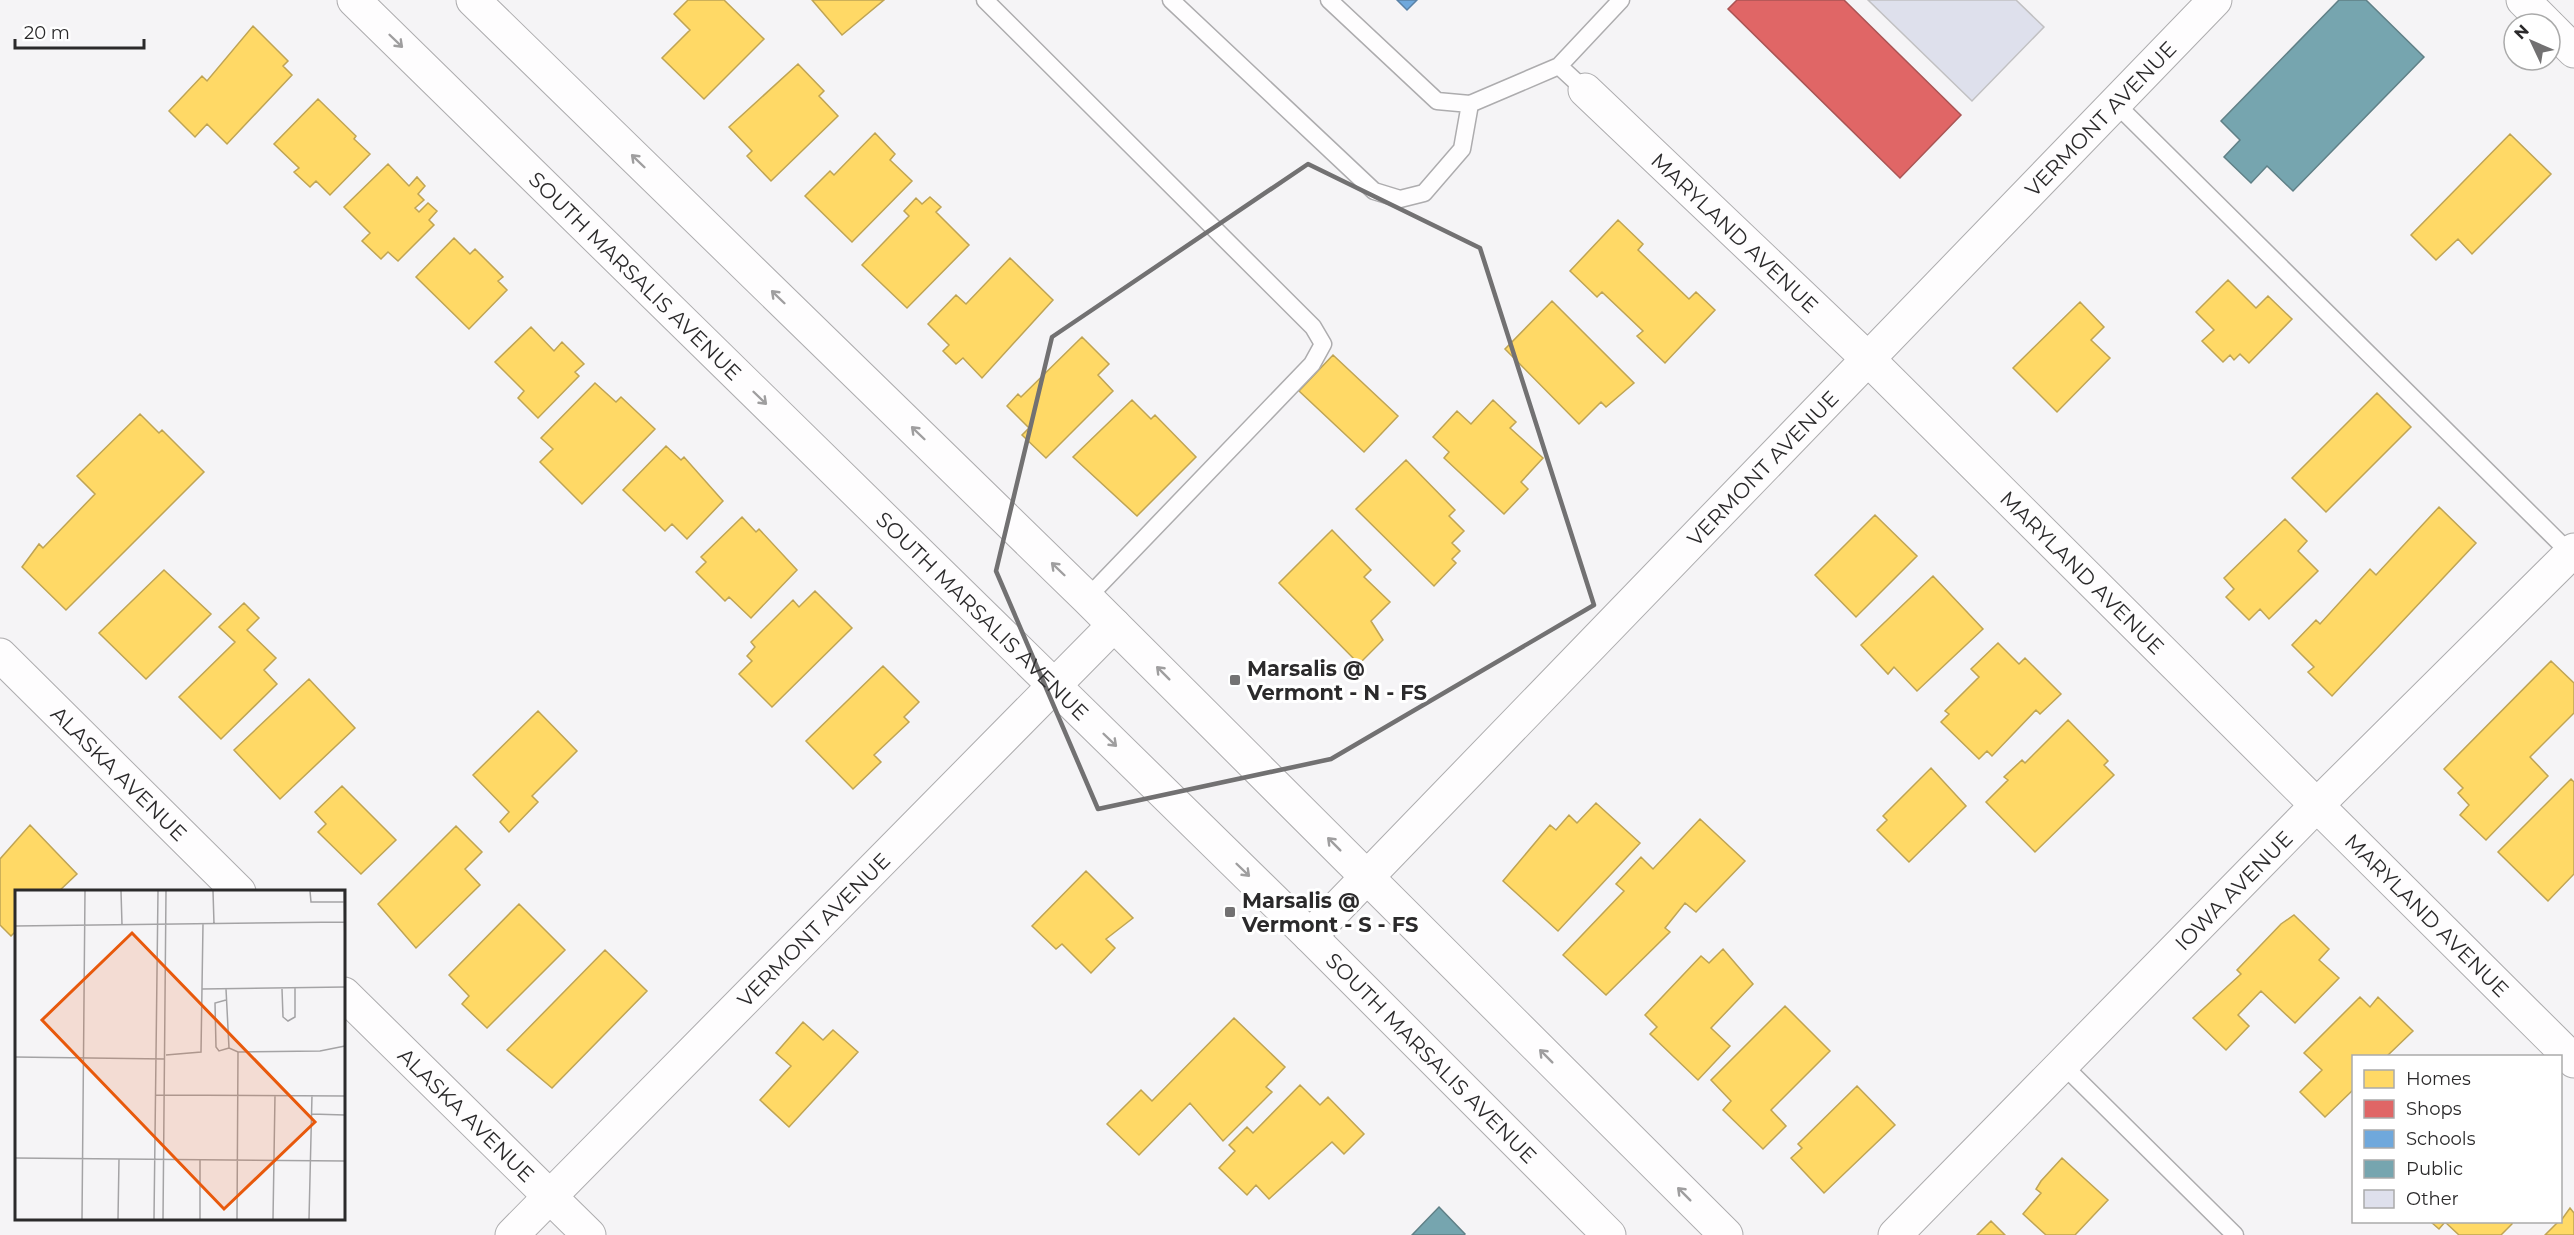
<svg xmlns="http://www.w3.org/2000/svg" width="2574" height="1235" font-family="Montserrat,sans-serif">
<rect width="100%" height="100%" fill="#f5f4f6"/>
<path fill="#ffd966" stroke="#bfa454" stroke-width="1.5" d="M688 0H724L764 39 704 99 662 58 690 30 674 14Z
M812 0H884L842 35Z
M253 26 288 61 283 66 292 75 227 144 207 124 195 137 169 111 202 76 207 81Z
M798 64 824 91 819 96 838 116 771 181 747 156 752 151 729 127Z
M318 99 356 136 354 139 370 154 330 195 316 181 310 187 294 172 299 168 274 144Z
M875 133 895 154 890 160 912 181 852 242 805 196 830 171 834 175Z
M2510 134 2551 174 2472 254 2458 239 2436 260 2411 235Z
M388 164 409 186 417 177 425 186 418 194 424 200 415 208 419 212 428 203 437 211 429 220 434 225 398 261 388 252 381 259 362 241 370 233 344 207Z
M930 197 941 207 936 212 969 245 907 308 862 265 909 216 904 211 916 198 922 204Z
M1618 220 1643 244 1638 250 1689 299 1696 292 1715 310 1665 363 1637 336 1643 331 1602 292 1597 297 1570 271Z
M454 238 470 254 475 249 503 277 498 281 507 290 469 329 416 277Z
M1010 258 1053 300 982 378 963 358 956 364 943 351 949 345 928 324 956 295 966 304Z
M2228 280 2256 308 2268 296 2292 319 2249 363 2240 354 2234 360 2230 355 2223 362 2202 341 2214 330 2196 312Z
M1552 301 1634 383 1606 407 1601 402 1579 424 1505 349Z
M2080 302 2104 327 2091 340 2110 358 2057 412 2013 368Z
M531 327 554 351 562 342 584 364 575 372 579 376 538 418 518 398 524 391 495 362Z
M1082 337 1109 364 1098 375 1113 391 1046 458 1022 435 1029 428 1007 406 1018 394 1021 397Z
M1333 355 1398 416 1364 452 1299 391Z
M595 383 616 402 621 397 655 429 582 504 540 462 553 449 541 438Z
M2377 393 2411 427 2326 512 2292 478Z
M1132 400 1151 419 1155 415 1196 457 1137 516 1073 457Z
M1493 400 1516 422 1510 428 1543 458 1521 482 1528 489 1504 514 1444 458 1449 452 1433 437 1457 411 1471 424Z
M140 414 159 433 162 430 204 472 66 610 22 567 39 544 43 548 95 494 77 476Z
M666 446 681 460 684 457 723 501 687 539 672 524 665 531 623 490Z
M1406 460 1455 510 1449 516 1464 531 1452 543 1460 551 1452 559 1456 563 1434 586 1356 509Z
M2439 507 2476 543 2332 696 2308 672 2314 667 2292 645 2316 620 2320 624 2370 569 2376 575Z
M1875 515 1917 556 1856 617 1815 575Z
M742 517 756 532 759 529 797 570 751 618 729 597 725 601 696 572 706 562 701 557Z
M2285 519 2307 541 2298 551 2318 571 2269 619 2260 609 2249 620 2226 597 2234 589 2224 578Z
M1332 530 1371 570 1364 577 1390 602 1371 621 1383 640 1359 664 1279 583Z
M164 570 211 614 146 679 99 633Z
M1933 576 1983 629 1917 691 1894 667 1888 674 1861 645Z
M815 591 852 628 772 707 739 674 752 661 747 656 755 647 751 642 793 600 799 607Z
M244 603 259 618 247 630 276 658 264 670 277 684 221 739 179 697 235 642 219 627Z
M1998 643 2019 664 2025 658 2061 694 2040 714 2036 710 1992 756 1987 751 1979 759 1941 722 1949 714 1945 711 1979 677 1971 669Z
M2551 661 2574 683V713L2530 757 2548 776 2486 840 2460 815 2469 805 2458 793 2463 788 2444 769Z
M883 666 919 702 904 717 909 722 874 755 881 762 853 789 806 741Z
M309 679 355 728 280 799 234 750Z
M538 711 577 751 532 796 538 802 509 832 500 822 509 812 473 775Z
M2068 720 2108 761 2104 765 2114 775 2035 852 1986 802 2008 780 2004 777 2022 760 2025 763Z
M1931 768 1966 806 1909 862 1877 830 1887 820 1883 816Z
M2571 779 2574 782V874L2548 901 2498 852Z
M342 786 396 840 361 874 318 832 326 824 315 812Z
M1596 803 1640 843 1558 931 1503 881 1550 825 1556 830 1569 815 1577 823Z
M1700 819 1745 861 1696 912 1685 903 1665 928 1670 932 1606 995 1563 955 1624 891 1616 884 1641 857 1653 869Z
M30 825 77 874 58 892H16V931L11 936 0 925V859Z
M456 826 482 852 465 869 480 885 416 948 378 904Z
M1086 871 1133 918 1106 939 1115 948 1091 973 1062 944 1056 949 1032 926Z
M519 904 565 950 487 1028 462 1004 469 996 449 975Z
M2294 915 2329 949 2319 960 2339 978 2295 1023 2261 991 2238 1015 2249 1026 2226 1050 2193 1018 2241 974 2237 970 2281 924Z
M1723 949 1753 984 1711 1028 1730 1046 1698 1080 1650 1034 1657 1027 1645 1015 1701 956 1709 963Z
M605 950 647 991 552 1088 507 1050Z
M2360 997 2370 1007 2378 997 2413 1031 2387 1056H2354V1089L2325 1117 2300 1092 2322 1070 2304 1053Z
M1785 1006 1830 1051 1771 1110 1786 1126 1763 1149 1723 1110 1731 1101 1711 1080Z
M1234 1018 1285 1067 1266 1087 1272 1092 1223 1141 1190 1103 1139 1155 1107 1124 1141 1090 1152 1101Z
M803 1022 823 1040 833 1030 858 1052 789 1127 760 1100 791 1066 776 1053Z
M1300 1085 1320 1105 1328 1097 1364 1134 1344 1154 1332 1142 1269 1199 1256 1185 1247 1195 1219 1168 1235 1151 1229 1145 1247 1127 1253 1133Z
M1857 1086 1895 1125 1824 1193 1791 1158 1802 1148 1798 1144Z
M2062 1158 2108 1200 2075 1235H2046L2023 1214 2041 1193 2036 1189 2041 1181Z
M2570 1208 2574 1213V1235H2545L2558 1222H2560Z
M1991 1221 2005 1235H1977Z
M2431 1222H2512V1224L2501 1235H2459L2445 1222 2439 1229Z"/>
<path fill="#e06666" stroke="#aa5454" stroke-width="1.5" d="M1737 0H1844L1961 115 1900 178 1728 9Z"/>
<path fill="#6fa8dc" stroke="#5b82a7" stroke-width="1.5" d="M1397 0H1417L1407 10Z"/>
<path fill="#76a5af" stroke="#608087" stroke-width="1.5" d="M2339 0H2366L2424 57 2293 191 2267 166 2251 183 2224 157 2240 140 2221 121Z
M1439 1207 1465 1234 1464 1235H1412Z"/>
<path fill="#dee0ec" stroke="#c1c0c2" stroke-width="1.5" d="M1868 0H2016L2044 27 1972 101Z"/>
<g fill="none" stroke-linecap="round" stroke-linejoin="round">
<g stroke="#adacae" stroke-width="19">
<path id="service" d="M985 0 1313 327 1323 344 1312 364 1087 598
M1171 0 1374 191 1400 199 1424 193 1462 149 1470 104
M1329 0 1437 101 1470 104 1559 66 1621 0
M1559 66 1585 90
M2115 103 2573 556
M2063 1065 2235 1235"/>
</g>
<g stroke="#adacae" stroke-width="35">
<g id="minor">
<path d="M2523 0 2547 24"/>
<path d="M2550 27 2574 51"/>
<path id="s1" d="M1585 90 1867 358 2574 1061"/>
<path id="s2" d="M0 655 239 892"/>
<path id="s3" d="M1310 936 2215 0"/>
<path id="s4" d="M344 994 589 1235"/>
<path id="s5" d="M512 1235 1114 625"/>
<path id="s6" d="M1895 1235 2316 806 2574 550"/>
</g>
</g>
<g stroke="#adacae" stroke-width="35">
<g id="secondary">
<path id="s7" d="M354 0 1310 936 1609 1235"/>
<path d="M473 0 1087 598 1726 1235"/>
</g>
</g>
<use href="#service" stroke="#fefdfe" stroke-width="16"/>
<use href="#minor" stroke="#fefdfe" stroke-width="33"/>
<use href="#secondary" stroke="#fefdfe" stroke-width="33"/>
</g>
<defs><path id="oneway-shaft" d="M-6 0H5M1.5-3L5.5 0L1.5 3" fill="none" stroke-width="1.6" stroke-linecap="round" stroke-linejoin="round" transform="scale(1.5)"/></defs>
<g stroke="#9f9e9f">
<use href="#oneway-shaft" transform="translate(396 41) rotate(44)"/>
<use href="#oneway-shaft" transform="translate(638 161) rotate(-136)"/>
<use href="#oneway-shaft" transform="translate(778 297) rotate(-136)"/>
<use href="#oneway-shaft" transform="translate(760 398) rotate(44)"/>
<use href="#oneway-shaft" transform="translate(918 433) rotate(-136)"/>
<use href="#oneway-shaft" transform="translate(1058 569) rotate(-136)"/>
<use href="#oneway-shaft" transform="translate(1163 673) rotate(-135)"/>
<use href="#oneway-shaft" transform="translate(1110 740) rotate(44)"/>
<use href="#oneway-shaft" transform="translate(1334 844) rotate(-135)"/>
<use href="#oneway-shaft" transform="translate(1243 870) rotate(44)"/>
<use href="#oneway-shaft" transform="translate(1546 1056) rotate(-135)"/>
<use href="#oneway-shaft" transform="translate(1684 1194) rotate(-135)"/>
</g>
<path fill="none" stroke="#727172" stroke-width="4.5" stroke-linejoin="round" d="M1308 164 1480 248 1594 605 1331 759 1098 809 996 571 1052 337Z"/>
<g fill="#727172" stroke="#fff" stroke-width="2">
<rect x="1229" y="674" width="12" height="12" rx="3"/>
<rect x="1224" y="906" width="12" height="12" rx="3"/>
</g>
<g text-anchor="middle" dominant-baseline="central" stroke-width="6" stroke-linejoin="round" paint-order="stroke">
<g font-size="21" fill="#2b2a2b" stroke="#fff">
<text stroke="none"><textPath href="#s3" startOffset="1137">VERMONT AVENUE</textPath></text>
<text stroke="none"><textPath href="#s1" startOffset="207">MARYLAND AVENUE</textPath></text>
<text stroke="none"><textPath href="#s7" startOffset="394">SOUTH MARSALIS AVENUE</textPath></text>
<text stroke="none"><textPath href="#s3" startOffset="651">VERMONT AVENUE</textPath></text>
<text stroke="none"><textPath href="#s1" startOffset="693">MARYLAND AVENUE</textPath></text>
<text stroke="none"><textPath href="#s7" startOffset="880">SOUTH MARSALIS AVENUE</textPath></text>
<text stroke="none"><textPath href="#s2" startOffset="168">ALASKA AVENUE</textPath></text>
<text stroke="none"><textPath href="#s6" startOffset="483">IOWA AVENUE</textPath></text>
<text stroke="none"><textPath href="#s1" startOffset="1179">MARYLAND AVENUE</textPath></text>
<text stroke="none"><textPath href="#s5" startOffset="429">VERMONT AVENUE</textPath></text>
<text stroke="none"><textPath href="#s7" startOffset="1510">SOUTH MARSALIS AVENUE</textPath></text>
<text stroke="none"><textPath href="#s4" startOffset="172">ALASKA AVENUE</textPath></text>
</g>
<g font-size="21" font-weight="bold" fill="#2b2a2b" stroke="#fff" text-anchor="start">
<text x="1247" y="668">Marsalis @<tspan x="1247" dy="24">Vermont - N - FS</tspan></text>
<text x="1242" y="900">Marsalis @<tspan x="1242" dy="24">Vermont - S - FS</tspan></text>
</g>
</g>
<g transform="translate(15 890)">
<rect width="330" height="330" fill="#f5f4f6"/>
<path fill="none" stroke="#a4a3a5" stroke-width="1.5" d="M106 1 107 35M198 1 199 34M329 12H296L295 1H329L330 57M0 36 330 32M187 99 330 97M211 99 214 158 223 162 305 161 330 156M267 99 268 127 273 131 280 127V98M211 110 200 113 201 157 204 161 214 158M151 165 186 162 188 34M0 167 150 169M141 205 330 206M296 224 330 225M0 268 330 271M67 329 70 1M103 329 104 269M139 329 143 1M148 329 151 1M185 329V270M222 329 223 162M258 329 260 205M294 329 297 205"/>
<path fill="#e8590c" fill-opacity="0.15" stroke="#e8590c" stroke-width="3" d="M117 43 300 232 209 319 27 130Z"/>
<rect width="330" height="330" fill="none" stroke="#2b2a2b" stroke-width="3"/>
</g>
<rect x="2352" y="1055" width="210" height="168" fill="#ffffff" stroke="#aaaaaa" stroke-width="1.5"/>
<rect x="2364" y="1070" width="30" height="18" fill="#ffd966" stroke="#aaaaaa" stroke-width="1.5"/>
<text x="2406" y="1085" font-size="18" fill="#2b2a2b">Homes</text>
<rect x="2364" y="1100" width="30" height="18" fill="#e06666" stroke="#aaaaaa" stroke-width="1.5"/>
<text x="2406" y="1115" font-size="18" fill="#2b2a2b">Shops</text>
<rect x="2364" y="1130" width="30" height="18" fill="#6fa8dc" stroke="#aaaaaa" stroke-width="1.5"/>
<text x="2406" y="1145" font-size="18" fill="#2b2a2b">Schools</text>
<rect x="2364" y="1160" width="30" height="18" fill="#76a5af" stroke="#aaaaaa" stroke-width="1.5"/>
<text x="2406" y="1175" font-size="18" fill="#2b2a2b">Public</text>
<rect x="2364" y="1190" width="30" height="18" fill="#dee0ec" stroke="#aaaaaa" stroke-width="1.5"/>
<text x="2406" y="1205" font-size="18" fill="#2b2a2b">Other</text>
<g transform="translate(2532 42) rotate(314)"><circle r="28" fill="#ffffff" stroke="#aaaaaa" stroke-width="1.5"/>
<path d="M0-4.5L10 22L0 15L-10 22Z" fill="#727172"/>
<text y="-9" font-size="16" font-weight="bold" text-anchor="middle" fill="#2b2a2b">N</text>
</g>
<path d="M15 39v9h129v-9" fill="none" stroke="#2b2a2b" stroke-width="3"/>
<text x="24" y="39" font-size="18" fill="#2b2a2b" stroke="#ffffff" stroke-width="4.5" paint-order="stroke">20 m</text>
</svg>
